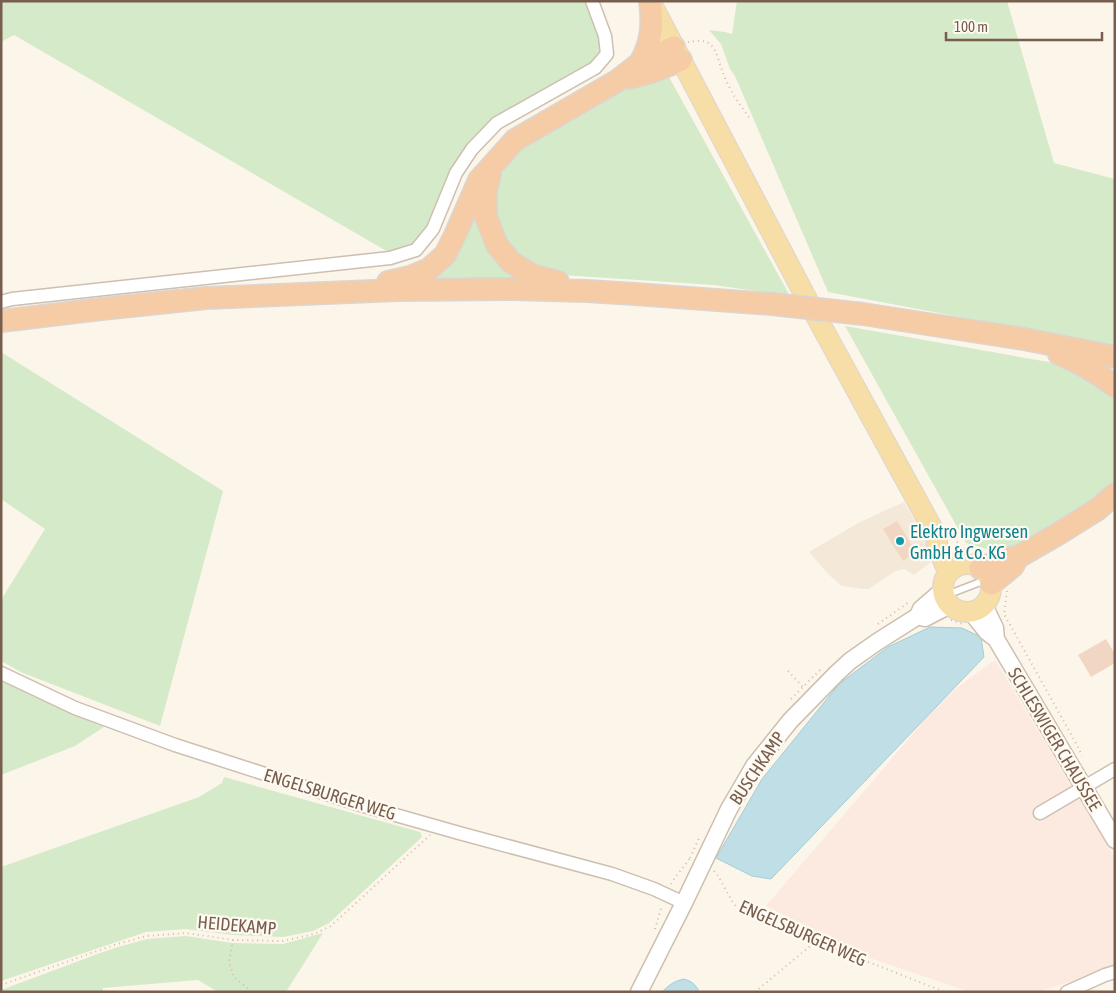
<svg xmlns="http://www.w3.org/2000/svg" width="1116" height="993" font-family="'Asap Condensed',sans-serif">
<rect width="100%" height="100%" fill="#fcf6ea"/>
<path fill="#f4e8d9" d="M904 502 936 558 914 575 904 569 895 571 869 589H864L842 586 829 575 809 552 860 522Z"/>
<path fill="#fce9df" d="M995 660 1115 858V968L1037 992H970L870 958 766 906 930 714 958 687Z"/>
<path fill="#d5eac9" d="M1 1H587L601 38 603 53 593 64 494 120 429 227 414 246 390 253 14 35 1 42Z
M737 1H1007L1054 163 1115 179V348L1060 336 828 292 735 76 730 69 721 44 709 30 725 32 732 34Z
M669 77 790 296 714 285 562 275 519 258 504 241 494 216 499 174 519 148 622 91Z
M472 202 481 224 542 284H410Z
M845 326 1077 367 1115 396V483L1091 503 1053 528 1000 553 966 543Z
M1 352 223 491 160 726 23 673 1 661V600L45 529 1 499Z
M1 680 104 727 75 746 1 775Z
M224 777 420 832 422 837 329 923 313 931 283 937 233 935 186 929 146 932 1 981V867L199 797 222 783Z
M323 933 286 992H218L198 980 103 988V992H1V990L103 952 118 947 147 939 186 936 232 943 283 944Z"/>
<path fill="#bfdee6" stroke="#a5cdd7" d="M930 627 962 628 981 637 984 657 771 879 752 876 716 858 762 779 839 684 888 647Z
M684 979C691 981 696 984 699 992H662C669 985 674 981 684 979Z"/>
<path fill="#f1d7c3" d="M897 521 916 552 903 561 883 529Z
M1106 639 1115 654V663L1091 677 1078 655Z"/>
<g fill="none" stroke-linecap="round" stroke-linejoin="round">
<g stroke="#cebfb0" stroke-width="9">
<path id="service" d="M944 596 988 579"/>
</g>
<g stroke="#cebfb0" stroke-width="15">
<path id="minor" d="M1 302 12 299 390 258 416 250 433 229 456 173 472 149 497 123 595 68 607 54 605 36 592 1
M1 673 75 708 175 745 364 806 459 833 612 874 654 889 684 903
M1040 813 1115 769
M1067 992 1105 975 1115 972"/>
</g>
<g stroke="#cebfb0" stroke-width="19">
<path id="tertiary" d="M984 605 995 628 996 639
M971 612 987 632 996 639 1115 840
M918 616 925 618 950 605
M639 992 684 903 729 809 754 766 790 721 836 674 850 661 877 642 918 616 921 609 943 590"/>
</g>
<g stroke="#dcd5d1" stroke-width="22">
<path id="primary" d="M650 1 811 307 937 537V545L948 572
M943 588a24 24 0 1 1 48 0a24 24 0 1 1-48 0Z"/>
</g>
<g stroke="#dcd5d1" stroke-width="24">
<path id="trunk" d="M640 63C652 42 653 24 650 1
M629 78C647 74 664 68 681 60
M490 174 486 190V217L497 245 511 262 532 275 558 282
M388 282 410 277 429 269 445 255 455 235 479 180 515 140 617 81 640 63 674 47
M863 314 1024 339 1115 357
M1 321 101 309 206 298 398 290 512 289 587 291 635 294 772 304
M1059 354C1080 362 1097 373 1115 386
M980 568 1009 558 1018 557 1058 534 1098 509 1115 494
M991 584 1013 566 1018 557"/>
</g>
<path stroke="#d6baa5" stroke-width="2" stroke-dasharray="1 4" stroke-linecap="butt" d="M688 42C695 41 705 39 711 45 717 50 721 70 725 78 731 93 741 106 750 119
M952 533C959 545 961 550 975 554
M1007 591 1004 614 1078 747 1082 756
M951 620 963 624
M878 624 909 602
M788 671 804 688
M791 699 821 669
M690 858 700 836
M714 871 717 874 732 901 736 906 815 941 945 992
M671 884C676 875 684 867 690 858V859
M655 929 662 905
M233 940 229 962 234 977 252 992
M1 985 117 944 147 936 186 933 233 940 283 941 314 934 331 926 430 835
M755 992 815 942"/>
<use href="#service" stroke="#fff" stroke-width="6"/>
<use href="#minor" stroke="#fff" stroke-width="12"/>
<use href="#tertiary" stroke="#fff" stroke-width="16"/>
<use href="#primary" stroke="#f7dda6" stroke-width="20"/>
<use href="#trunk" stroke="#f5cca5" stroke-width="21"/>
<g stroke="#dcd5d1" stroke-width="24" stroke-linecap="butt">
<path id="trunk-bridge" d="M772 304 863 314"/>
</g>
<use href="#trunk-bridge" stroke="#f5cca5" stroke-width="21"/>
</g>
<circle fill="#0f9aa8" stroke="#fefaf1" stroke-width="2" cx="900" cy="541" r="5"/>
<g text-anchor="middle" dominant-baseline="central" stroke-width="4.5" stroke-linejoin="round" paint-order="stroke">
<g font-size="18" fill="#0d838f" stroke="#fefaf1" text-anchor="start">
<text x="910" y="531">Elektro Ingwersen<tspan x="910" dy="21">GmbH &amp; Co. KG</tspan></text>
</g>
<g font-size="18" fill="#775e4e" stroke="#fefaf1">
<text transform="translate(1055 739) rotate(59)">SCHLESWIGER CHAUSSEE</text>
<text transform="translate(757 768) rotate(-56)">BUSCHKAMP</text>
<text transform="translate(330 794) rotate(17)">ENGELSBURGER WEG</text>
<text transform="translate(237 925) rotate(5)">HEIDEKAMP</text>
<text transform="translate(803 933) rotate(24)">ENGELSBURGER WEG</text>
</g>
</g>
<rect width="1116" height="993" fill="none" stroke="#775e4e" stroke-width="5"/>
<path d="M946 32v8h156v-8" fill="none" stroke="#775e4e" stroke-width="2.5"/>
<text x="954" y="32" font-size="15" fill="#775e4e" stroke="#fefaf1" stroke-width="4" paint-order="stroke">100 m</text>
</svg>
